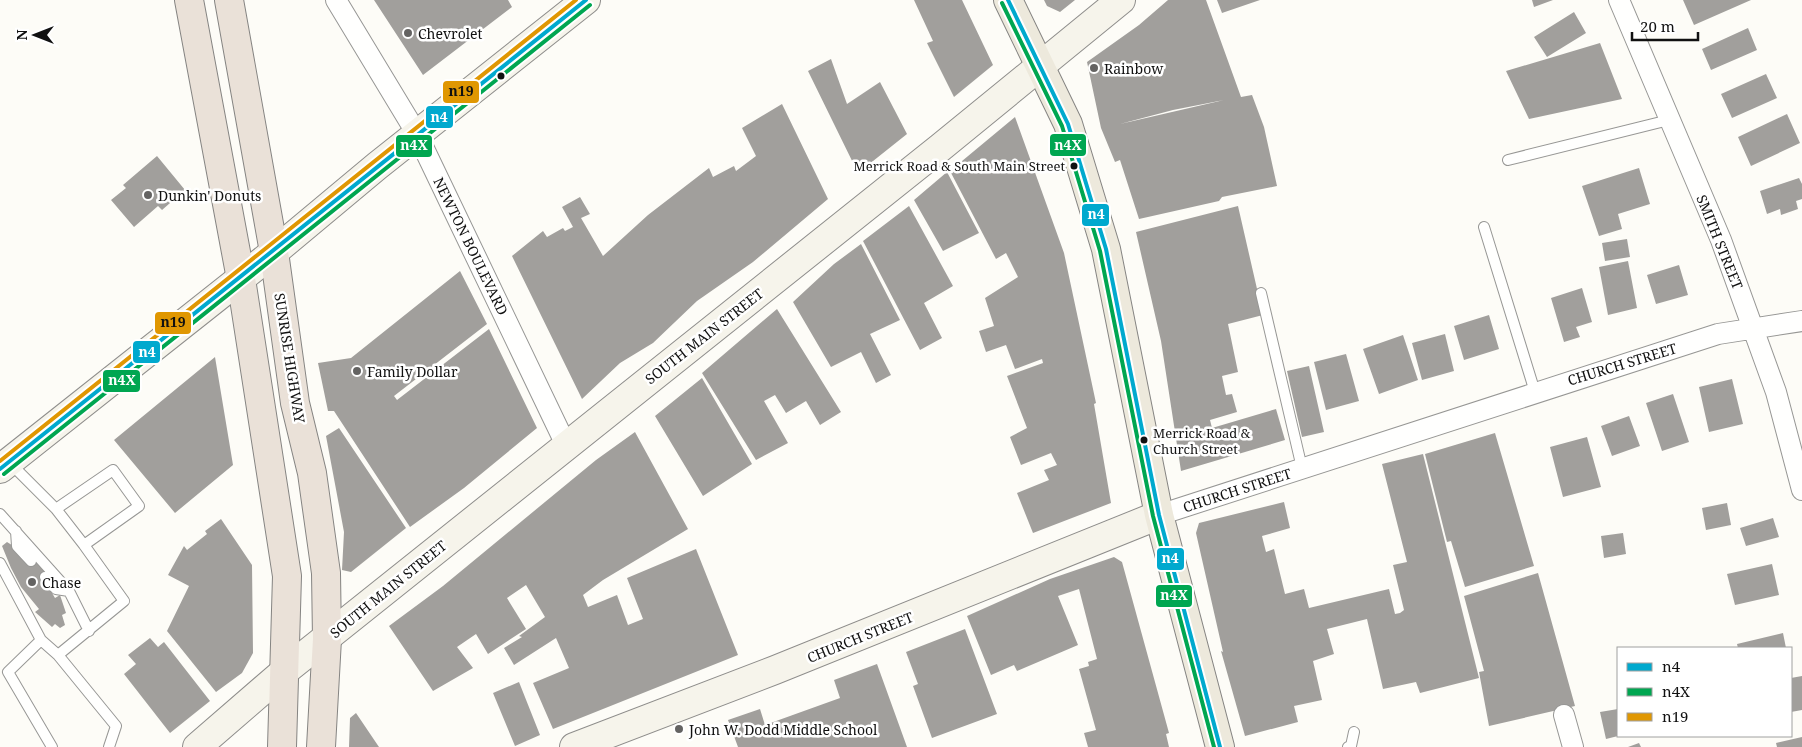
<svg xmlns="http://www.w3.org/2000/svg" width="1802" height="747" font-family="'Noto Serif',serif">
<rect width="100%" height="100%" fill="#fdfcf7"/>
<path fill="#a19f9c" fill-rule="evenodd" d="M374 0H508L512 7 423 75Z
M914 0H962L993 65 954 97 927 43 933 41Z
M1044 0H1075L1060 12 1047 6Z
M1168 0H1206L1241 97 1252 95 1264 127 1277 186 1222 197 1219 201 1139 219 1120 160 1115 162 1101 128 1087 62 1139 25ZM1224 100 1120 124 1173 110Z
M1217 0H1260L1222 13Z
M1532 0H1553L1534 7Z
M1683 0H1751L1694 25Z
M1574 12 1586 33 1547 57 1534 37Z
M1748 28 1757 50 1711 70 1702 49Z
M1600 43 1622 99 1529 119 1506 71Z
M831 59 847 104 880 82 907 134 858 173 808 71Z
M1766 74 1777 98 1732 118 1721 94Z
M782 104 828 199 753 262 697 301 653 343 620 363 582 399 512 256 543 231 547 237 563 228 565 231 573 227 562 207 580 197 590 214 581 218 603 256 648 215 709 168 713 177 734 166 736 171 756 156 742 128Z
M1787 114 1800 143 1751 166 1738 137Z
M1015 117 1064 253 1096 403 1094 404 1111 503 1033 533 1017 493 1049 480 1044 470 1057 465 1051 453 1021 465 1010 437 1027 428 1007 376 1043 363 1042 359 1015 369 1006 345 986 352 979 331 994 326 985 298 1018 277 1006 253 996 259 950 171Z
M157 156 185 190 162 210 158 206 134 227 111 200 126 188 123 185Z
M1639 168 1650 204 1618 214 1622 229 1599 236 1582 186Z
M947 172 979 233 943 251 914 200Z
M1799 178 1802 184V199L1796 201 1798 209 1781 215 1780 209 1767 214 1760 191Z
M909 206 953 286 924 303 942 338 920 350 863 241Z
M1238 206 1263 315 1228 324 1238 372 1222 376 1226 395 1232 394 1237 412 1210 420 1212 428 1276 409 1285 440 1181 471 1161 341 1136 232Z
M1627 239 1630 257 1605 261 1602 243Z
M861 244 900 320 870 334 891 375 876 383 861 352 831 367 793 302 834 264Z
M1628 261 1637 308 1608 315 1599 267Z
M1679 265 1688 295 1656 304 1647 275Z
M460 271 487 324 394 396 397 400 489 329 537 428 464 488 410 527 334 411H328L318 363 351 358Z
M1582 288 1592 322 1576 327 1580 337 1564 342 1551 298Z
M777 309 841 412 820 425 806 401 786 413 775 395 764 401 788 443 756 460 702 373Z
M1489 315 1499 349 1464 360 1454 326Z
M1445 334 1454 371 1422 380 1412 343Z
M1403 335 1418 380 1379 394 1363 349Z
M1346 354 1359 401 1326 410 1314 362Z
M215 357 233 465 175 513 114 440Z
M1309 366 1324 432 1302 437 1287 371Z
M702 378 752 464 703 496 655 416Z
M1732 379 1743 424 1709 432 1699 387Z
M1673 394 1689 442 1662 451 1646 403Z
M1629 416 1640 446 1612 456 1601 426Z
M339 428 406 528 351 572 342 570 344 532 326 436Z
M635 432 688 529 603 580 583 595 588 607 617 595 628 625 643 619 627 578 696 549 738 655 553 729 533 683 569 668 556 638 514 665 504 648 522 637 519 636 545 617 526 585 507 598 526 629 488 654 476 634 457 647 473 668 433 691 389 626 443 586 596 460Z
M1495 433 1534 566 1465 587 1451 541 1447 542 1425 454Z
M1587 437 1601 487 1563 497 1550 447Z
M1423 454 1479 678 1420 693 1416 682 1383 689 1367 619 1327 629 1334 654 1313 661 1322 700 1294 706 1298 722 1245 736 1221 651 1223 652 1196 533 1199 523 1284 502 1290 528 1262 536 1266 552 1274 549 1285 594 1304 589 1309 608 1389 589 1395 614 1400 613 1404 610 1393 565 1407 562 1382 464Z
M1727 503 1731 525 1706 530 1702 508Z
M1773 518 1779 537 1746 546 1740 528Z
M221 519 252 565 253 653 242 673 216 692 167 631 189 586 168 575 184 546 187 550 207 534 205 531Z
M1623 533 1626 554 1604 558 1601 536Z
M7 542 34 559 47 575 43 578 55 598 60 595 66 613 62 615 65 625 60 628 55 624 52 627 35 612 39 609 21 587 11 568 2 546Z
M1114 557 1122 562 1169 733 1166 734 1169 747H1088L1084 733 1096 730 1079 669 1089 666 1088 662 1097 659 1079 589 1058 596 1078 645 1017 671 1014 665 991 675 967 616 1050 579Z
M1772 564 1779 595 1735 605 1727 574Z
M1538 573 1575 706 1489 726 1479 672 1484 671 1464 596Z
M965 629 997 714 932 738 913 686 918 684 906 652Z
M1783 633 1786 648H1738L1737 644Z
M150 638 158 647 164 642 210 701 170 733 124 674 136 664 128 655Z
M877 664 907 747H738L728 720 760 709 765 725 840 698 834 680Z
M1802 676V710L1791 712V678Z
M519 682 540 735 515 746 493 693Z
M1618 709V736L1606 739 1600 712Z
M356 713 379 747H349L350 718Z
M1802 737V747H1777L1776 743Z
M1639 743 1641 747H1628Z"/>
<g fill="none" stroke-linecap="round" stroke-linejoin="round">
<g stroke="#979795" stroke-width="12">
<path id="lane" d="M1508 160 1669 120
M1484 227 1535 392
M1261 293 1302 468
M10 463 56 509 84 545 139 506 113 470 56 509
M0 514 69 591 89 631
M16 531 17 546 31 561
M0 563 41 640 58 655 116 726 109 747
M45 577 56 589 69 591
M41 640 8 672 52 747
M58 655 124 601 84 545
M1348 747 1351 746 1354 732"/>
</g>
<g stroke="#979795" stroke-width="22">
<path id="street" d="M336 0 417 134 566 445
M1619 0 1721 240 1776 392 1802 490
M1159 515 1718 334 1802 321
M1564 715 1573 747"/>
</g>
<g stroke="#8e8d8b" stroke-width="30">
<path id="secondary" d="M0 469 274 252 377 166 586 0
M197 747 286 670 941 147 1121 0
M574 747 775 670 1159 515"/>
</g>
<g stroke="#858482" stroke-width="30">
<path id="primary" d="M1008 0 1068 124 1106 249 1159 515 1220 747"/>
</g>
<g stroke="#858482" stroke-width="30">
<path id="highway" d="M189 0 241 279 287 576 282 747
M229 0 274 252 295 403 312 473 326 573 327 639 321 747"/>
</g>
<use href="#lane" stroke="#fffffe" stroke-width="10"/>
<use href="#street" stroke="#fffffe" stroke-width="20"/>
<use href="#secondary" stroke="#f6f4eb" stroke-width="28"/>
<use href="#primary" stroke="#ede9dc" stroke-width="28"/>
<use href="#highway" stroke="#eae1d8" stroke-width="28"/>
<g stroke="#fff" stroke-width="8">
<path id="bus-1" d="M1008 0 1068 124 1106 249 1159 515 1220 747
M0 469C196 314 390 156 586 0"/>
</g>
<g stroke="#fff" stroke-width="8">
<path id="bus-2" d="M1002 3 1062 126 1100 251 1153 516 1214 747
M4 474C200 319 394 161 590 5"/>
</g>
<g stroke="#fff" stroke-width="8">
<path id="bus-3" d="M0 461C193 308 383 153 576 0"/>
</g>
<use href="#bus-1" stroke="#00a9ce" stroke-width="4"/>
<use href="#bus-2" stroke="#00a651" stroke-width="4"/>
<use href="#bus-3" stroke="#e09702" stroke-width="4"/>
</g>
<g fill="#646362" stroke="#fff" stroke-width="2">
<circle cx="408" cy="33" r="5"/>
<circle cx="1094" cy="68" r="5"/>
<circle cx="148" cy="195" r="5"/>
<circle cx="357" cy="371" r="5"/>
<circle cx="32" cy="582" r="5"/>
<circle cx="679" cy="729" r="5"/>
</g>
<g fill="#111" stroke="#fff" stroke-width="2">
<circle cx="501" cy="76" r="4.5"/>
<circle cx="1074" cy="166" r="4.5"/>
<circle cx="1144" cy="440" r="4.5"/>
</g>
<g text-anchor="middle" dominant-baseline="central" stroke-width="5" stroke-linejoin="round" paint-order="stroke">
<g font-size="13" fill="#111" stroke="#fff" text-anchor="end">
<text x="1065" y="166">Merrick Road &amp; South Main Street</text>
<text x="1153" y="433" text-anchor="start">Merrick Road &amp;<tspan x="1153" dy="16">Church Street</tspan></text>
</g>
<g font-size="14" fill="#111" stroke="#fff" text-anchor="start">
<text x="418" y="33">Chevrolet</text>
<text x="1104" y="68">Rainbow</text>
<text x="158" y="195">Dunkin' Donuts</text>
<text x="367" y="371">Family Dollar</text>
<text x="42" y="582">Chase</text>
<text x="689" y="729">John W. Dodd Middle School</text>
</g>
<g font-size="14" fill="#111" stroke="#fff">
<text transform="translate(1720 242) rotate(68)">SMITH STREET</text>
<text transform="translate(471 246) rotate(64)">NEWTON BOULEVARD</text>
<text transform="translate(704 336) rotate(-38)">SOUTH MAIN STREET</text>
<text transform="translate(290 358) rotate(81)">SUNRISE HIGHWAY</text>
<text transform="translate(1622 364) rotate(-17)">CHURCH STREET</text>
<text transform="translate(1237 490) rotate(-18)">CHURCH STREET</text>
<text transform="translate(388 589) rotate(-39)">SOUTH MAIN STREET</text>
<text transform="translate(860 637) rotate(-22)">CHURCH STREET</text>
</g>
</g>
<g stroke="#fff" stroke-width="2">
<rect x="442" y="80" width="38" height="24" rx="5" fill="#e09702"/>
<rect x="425" y="105" width="29" height="24" rx="5" fill="#00a9ce"/>
<rect x="1049" y="133" width="38" height="24" rx="5" fill="#00a651"/>
<rect x="395" y="134" width="38" height="24" rx="5" fill="#00a651"/>
<rect x="1081" y="203" width="29" height="24" rx="5" fill="#00a9ce"/>
<rect x="154" y="311" width="38" height="24" rx="5" fill="#e09702"/>
<rect x="132" y="340" width="29" height="24" rx="5" fill="#00a9ce"/>
<rect x="102" y="369" width="39" height="24" rx="5" fill="#00a651"/>
<rect x="1156" y="547" width="29" height="24" rx="5" fill="#00a9ce"/>
<rect x="1155" y="584" width="38" height="24" rx="5" fill="#00a651"/>
</g>
<g font-size="14" text-anchor="middle" font-weight="bold" fill="#fff">
<text x="439" y="122">n4</text>
<text x="1068" y="150">n4X</text>
<text x="414" y="150">n4X</text>
<text x="1096" y="219">n4</text>
<text x="147" y="357">n4</text>
<text x="122" y="385">n4X</text>
<text x="1170" y="563">n4</text>
<text x="1174" y="600">n4X</text>
</g>
<g font-size="14" text-anchor="middle" font-weight="bold" fill="#111">
<text x="461" y="96">n19</text>
<text x="173" y="327">n19</text>
</g>
<rect x="1617" y="647" width="175" height="90" fill="#ffffff" stroke="#a0a0a0"/>
<rect x="1627" y="663" width="25" height="8" fill="#00a9ce" stroke="#a0a0a0"/>
<text x="1662" y="672" font-size="15" fill="#111111">n4</text>
<rect x="1627" y="688" width="25" height="8" fill="#00a651" stroke="#a0a0a0"/>
<text x="1662" y="697" font-size="15" fill="#111111">n4X</text>
<rect x="1627" y="713" width="25" height="8" fill="#e09702" stroke="#a0a0a0"/>
<text x="1662" y="722" font-size="15" fill="#111111">n19</text>
<g transform="translate(35 35) rotate(270)" stroke="#ffffff" stroke-width="4" paint-order="stroke">
<path d="M0-4L9 19L0 12L-9 19Z" fill="#111111"/>
<text y="-8" font-size="14" font-weight="bold" text-anchor="middle" fill="#111111">N</text>
</g>
<path d="M1632 32v8h66v-8" fill="none" stroke="#111111" stroke-width="2.5"/>
<text x="1640" y="32" font-size="15" fill="#111111" stroke="#ffffff" stroke-width="4" paint-order="stroke">20 m</text>
</svg>
